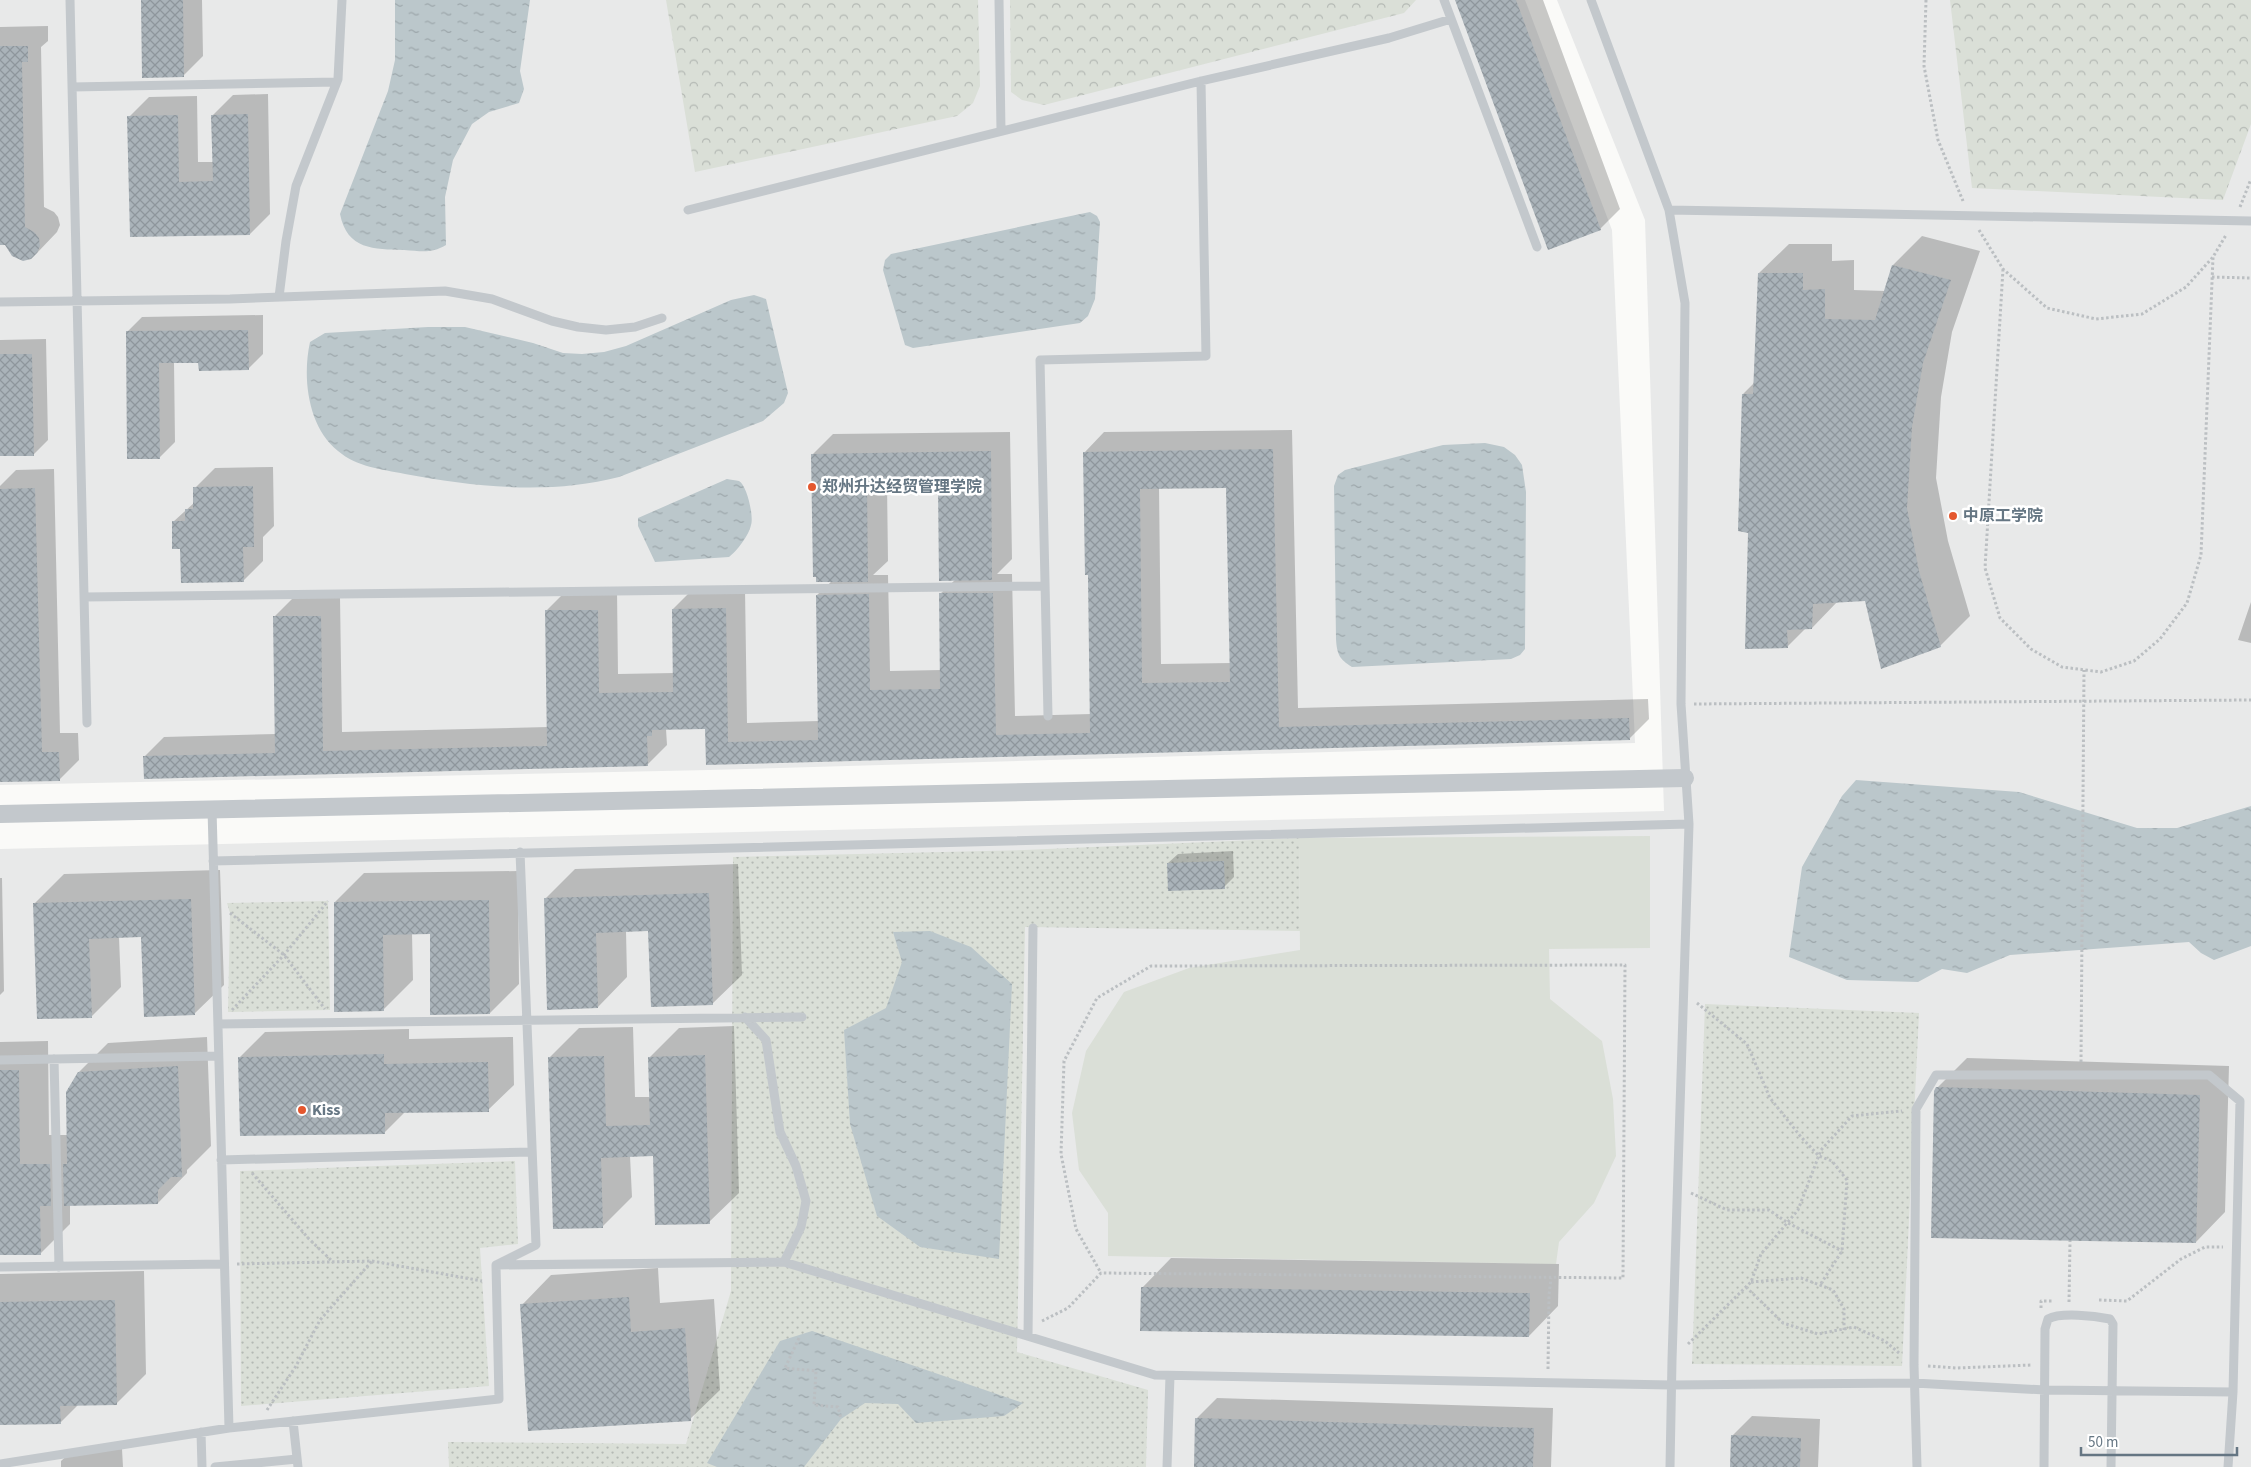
<svg xmlns="http://www.w3.org/2000/svg" width="2251" height="1467" font-family="'Source Sans 3','Noto Sans SC',sans-serif">
<defs>
<pattern id="forest-crowns" width="20" height="18" patternUnits="userSpaceOnUse" patternTransform="scale(1.25)"><rect width="20" height="18" fill="#dadfd7"/><path d="M2 6a3 3 0 1 1 6 0M12 15a3 3 0 1 1 6 0" fill="none" stroke="#b4b9b4"/></pattern>
<pattern id="park-dots" width="8" height="8" patternUnits="userSpaceOnUse" patternTransform="scale(1.25)"><rect width="8" height="8" fill="#dadfd7"/><path d="M2 2h.1M6 6h.1" fill="none" stroke="#b4b9b4" stroke-width="1.8" stroke-linecap="round"/></pattern>
<pattern id="water-ripples" width="26" height="14" patternUnits="userSpaceOnUse" patternTransform="scale(1.25)"><rect width="26" height="14" fill="#bbc7cb"/><path d="M2 4q2-2 4 0t4 0M15 11q2-2 4 0t4 0" fill="none" stroke="#9ca6aa"/></pattern>
<pattern id="building-cross-hatch" width="8" height="8" patternUnits="userSpaceOnUse" patternTransform="scale(1.25)"><rect width="8" height="8" fill="#aab3b9"/><path d="M0 0l8 8M0 8l8-8" fill="none" stroke="#8e969c"/></pattern>
</defs>
<rect width="100%" height="100%" fill="#fafaf8"/>
<path fill="#e8e9e9" d="M0 0H1525L1612 230 1635 743 709 770 0 785Z
M1557 0H2251V1467H0V849L1664 811 1645 220Z"/>
<path fill="url(#forest-crowns)" d="M666 0H978L980 86 973 103 957 116 695 172Z
M1010 0H1416L1404 13 1044 105 1022 100 1011 92Z
M1950 0H2251V124L2223 200 1972 188Z"/>
<path fill="url(#park-dots)" d="M1299 838 1300 931 1025 927 1017 1352 1148 1390 1146 1467H449L448 1442 686 1444 731 1291 733 857 1024 850Z
M328 901 330 1010 228 1012 230 913 227 903Z
M1705 1004 1919 1013 1902 1366 1692 1364Z
M515 1161 518 1244 480 1248 489 1386 241 1406 240 1171Z"/>
<path fill="#dadfd7" d="M1650 836V948L1549 949 1550 999 1602 1041 1613 1099 1616 1156 1594 1203 1559 1242 1556 1264 1108 1256V1213L1079 1170 1072 1113 1086 1051 1124 992 1189 968 1300 950 1299 838Z"/>
<path fill="url(#water-ripples)" d="M395 0H530L520 71 524 89 519 103 489 112 472 124 453 160 445 197 446 245C431 254 421 251 404 250 374 249 347 250 340 214L388 91 395 60Z
M1090 212 1097 216 1100 222 1095 299 1088 316 1080 323 913 348 905 345 883 270 885 260 891 254Z
M754 295 766 299 788 393 784 403 763 421 619 477C550 495 474 487 405 474 381 469 357 467 338 451 308 427 302 378 310 342L325 333 428 327H465L533 343 563 353 582 354 604 352 626 346 731 300Z
M1485 443 1504 447 1515 455 1522 465 1526 492 1525 649 1520 655 1511 659 1352 667C1339 659 1337 654 1336 639L1334 486 1338 475 1345 470 1443 445Z
M727 479C730 480 736 480 739 481 747 485 754 517 751 525 749 535 737 551 729 557L655 562 638 526V518Z
M1856 780 2019 792 2137 828H2177L2251 806V946L2214 960 2201 953 2189 942 2010 955 1967 973 1942 969 1918 982 1847 980 1789 957 1802 867 1842 796Z
M930 931 971 947 1012 984 999 1259 920 1247 877 1216 850 1124 844 1030 886 1008 902 962 893 932Z
M812 1331 1023 1403 1004 1416 916 1423 898 1404 865 1403 841 1419 804 1467H717L707 1463 780 1341Z"/>
<path fill="#0003" fill-rule="evenodd" d="M142 0H202L203 56 183 76Z
M1455 0H1543L1620 209 1600 229Z
M48 26V41L41 47 44 207 54 212 58 217 60 225 57 232 37 253 0 243V27Z
M268 94 270 214 250 234 131 236 129 117 149 97 197 96 198 162H214L213 115 233 95Z
M1922 236 1980 251 1952 332 1941 397 1936 478 1948 541 1970 616 1940 646 1866 600 1838 601 1812 628H1806L1787 647 1750 532 1743 394 1755 382 1759 273 1789 244H1832V261L1854 260V290L1885 291 1893 265Z
M263 315V354L248 369 200 362H174L175 442 160 457 127 332 142 317Z
M46 339 48 440 33 455H0V340Z
M1292 430 1298 708 1648 699 1649 719 1629 739 708 764 706 728 666 729 667 745 647 765 144 757 164 737 276 734 274 617 294 597H340L342 732 548 727 546 611 566 591 617 590 618 674 674 673 673 609 693 589H745L747 723 819 721 817 595 832 581 813 454 833 434 1010 432 1012 559 997 574H1012L1015 716 1091 714 1089 573 1085 452 1104 432ZM939 483 955 580 940 594 941 670 890 671 888 575H873L888 561 887 484ZM1227 486 1231 663 1161 664 1159 487Z
M273 467 274 526 263 537V561L243 581 181 548 173 522 195 502V488L215 468Z
M54 469 60 733H78L79 760 59 780H0V486L16 470Z
M2251 602V643L2238 640Z
M1233 851 1234 877 1224 887 1168 863 1178 854Z
M738 864 742 975 712 1004 650 930 626 931 627 977 598 1007 545 899 575 869Z
M220 870 224 985 194 1014 143 936 119 937 121 987 91 1017 34 904 64 874Z
M518 871 519 984 490 1013 431 933H412L413 980 383 1010 335 902 364 873Z
M0 878H2L4 991 0 995Z
M734 1026 739 1193 709 1222 654 1155 630 1156 632 1197 602 1227 549 1058 579 1028 633 1027 635 1097H651L649 1058 679 1028Z
M409 1029V1039L513 1037 514 1085 488 1110 405 1112 385 1132 240 1057 265 1032Z
M207 1037 211 1146 187 1170V1173L158 1203 70 1204V1224L40 1254H0V1042L48 1041 49 1135H68L79 1072 108 1043Z
M1967 1058 2229 1066 2225 1212 2196 1242 1937 1088Z
M1171 1258 1559 1264 1558 1306 1529 1336 1142 1288Z
M658 1268 660 1303 714 1299 720 1390 690 1419 522 1305 551 1275Z
M144 1271 146 1374 116 1404 78 1405 60 1423 0 1424V1274Z
M1217 1398 1553 1408 1551 1467H1195L1197 1418Z
M1752 1416 1820 1419 1818 1467H1731L1732 1436Z
M122 1449 123 1467H61V1461L71 1452Z"/>
<path fill="url(#building-cross-hatch)" fill-rule="evenodd" d="M141 0H183L184 77 142 78Z
M1455 0H1516L1601 230 1548 250Z
M0 46H28V62H22L25 227 34 232 39 238 40 246 37 253 31 259 23 261 12 256 5 245H0Z
M248 114 250 235 130 237 127 116 178 115 179 182 213 181 211 115Z
M1892 265 1951 280 1923 363 1912 427 1907 508 1919 571 1941 647 1881 669 1865 601 1813 604 1812 629 1787 630 1788 648 1745 649 1748 533 1738 531 1742 394H1753L1758 273H1803V290L1825 289V319L1875 320Z
M248 330 249 370 199 371 198 363H159L160 459H127L126 331Z
M0 354H32L34 456H0Z
M1273 449 1279 727 1629 718 1630 740 706 765 705 729 652 730V736H647L648 766 144 779 143 756 275 753 273 616H321L323 751 547 746 545 610H598L599 693 673 692 672 609 726 608 728 742 818 740 816 595 869 594 870 690 940 689 939 593H993L996 735 1090 733 1088 575H1085L1083 452ZM1226 488 1230 682 1142 683 1140 489Z
M991 451 992 580 939 581 938 484 867 485 868 582H816V577H813L811 454Z
M253 486 254 547H243L244 582 181 583 180 549H172V521H185V509H193V487Z
M35 488 42 752H59L60 781 0 782V489Z
M1224 861 1225 889 1168 891 1167 863Z
M709 893 713 1005 651 1007 648 931 596 933 598 1008 547 1010 544 898Z
M191 899 195 1015 144 1017 141 937 89 939 92 1018 37 1019 33 903Z
M489 900 490 1014 430 1015V934L383 935 384 1011 334 1012V902Z
M384 1054V1064L488 1062 489 1112 385 1113V1134L240 1136 238 1057Z
M705 1055 710 1224 655 1225 653 1156 601 1158 603 1228 553 1229 548 1057 604 1056 606 1126 650 1125 648 1057Z
M178 1066 182 1177H171L158 1190V1204L64 1206 63 1164H67L66 1092 78 1072Z
M0 1070H19L20 1164H50L51 1206H40L41 1255H0Z
M1936 1087 2200 1095 2196 1243 1931 1238 1934 1091Z
M1141 1287 1530 1293 1529 1337 1140 1331Z
M629 1297 631 1332 685 1328 691 1421 528 1431 520 1304Z
M115 1300 117 1405 60 1406 61 1424 0 1425V1302Z
M1195 1418 1534 1428 1533 1467H1194Z
M1731 1435 1801 1438 1800 1467H1730Z"/>
<g fill="none" stroke-linecap="round" stroke-linejoin="round">
<path stroke="#bbbfc2" stroke-width="3" stroke-dasharray="2.5 2.5" stroke-linecap="butt" d="M1926 0 1924 66 1938 140 1963 201
M2240 207 2251 179
M1979 230 2003 269 2047 308 2096 319 2142 314 2186 287 2213 257 2226 235
M2003 269 1985 568 2000 618 2031 649 2062 667 2101 672 2134 661 2160 639 2187 603 2201 555 2213 257
M2212 277 2251 278
M1694 704 2251 700
M230 913 284 955 325 1009
M1697 1003 1747 1044 1770 1098 1801 1137 1819 1156 1832 1161 1847 1180 1842 1251 1820 1285
M232 1010 284 955 328 901
M2081 1062 2084 670
M252 1173 309 1239 332 1261
M1691 1193 1727 1210H1769L1788 1223 1842 1251
M237 1264 372 1261 482 1281
M1751 1282 1801 1278 1833 1290 1844 1309V1330
M1746 1287 1783 1323 1818 1334 1854 1327 1885 1341 1899 1353
M2099 1300 2127 1301 2181 1259 2205 1247H2223
M2069 1302 2070 1241
M2041 1308V1301H2053
M1042 1321 1068 1308 1101 1273 1623 1278 1625 965 1151 966 1097 998 1064 1061 1061 1154 1076 1229 1101 1273
M799 1338 785 1368 816 1371 814 1405 838 1407 841 1419
M1688 1344 1751 1282 1761 1254 1798 1210 1821 1150 1852 1116 1902 1111
M1928 1366 1957 1368 2032 1365
M1548 1369 1549 1295 1551 1278
M267 1410 296 1366 320 1320 372 1261"/>
<path stroke="#c3c8cc" stroke-width="9" d="M70 0 87 723
M999 0 1001 131
M1444 0 1537 247
M1591 0 1669 210 1685 303 1681 704 1689 824 1672 1360 1670 1467
M72 87 336 82
M688 210 1201 81 1389 38 1451 19
M1669 210 2251 221
M279 297 286 241 296 186 338 79 342 0
M0 302 230 299 445 291 492 299 552 321 578 327 606 330 635 327 662 318
M84 597 1045 586
M1048 716 1040 360 1206 356 1201 81
M212 809 229 1428
M213 861 1689 824
M745 1017 766 1040 780 1132 796 1166 806 1201 801 1227 784 1262
M218 1024 802 1017
M54 1059 59 1267
M0 1060 218 1056
M221 1160 532 1152
M496 1265 784 1262 1155 1375 1671 1385 1914 1383 2045 1390 2233 1392
M0 1267 224 1264
M1028 1336 1033 928
M293 1421 298 1467
M201 1432 202 1467
M0 1464 229 1428 499 1399 496 1265 536 1245 520 852
M215 1467 297 1459
M1167 1467 1170 1376
M1917 1467 1914 1365 1916 1109 1936 1075H2209L2240 1101 2233 1392 2228 1467
M2044 1467 2045 1329 2048 1319C2061 1312 2095 1316 2110 1319L2113 1324 2111 1467"/>
<path stroke="#c3c8cc" stroke-width="18" d="M0 814 1685 778"/>
</g>
<g fill="#e4572e" stroke="#fff" stroke-width="2">
<circle cx="812" cy="487" r="5"/>
<circle cx="1953" cy="516" r="5"/>
<circle cx="302" cy="1110" r="5"/>
</g>
<g text-anchor="middle" dominant-baseline="central" stroke-width="5" stroke-linejoin="round" paint-order="stroke">
<g font-size="16" font-weight="bold" fill="#657683" stroke="#fff" text-anchor="start">
<text x="822" y="487">郑州升达经贸管理学院</text>
<text x="1963" y="516">中原工学院</text>
<text x="312" y="1110">Kiss</text>
</g>
</g>
<path d="M2081 1447v8h156v-8" fill="none" stroke="#657683" stroke-width="2.5"/>
<text x="2088" y="1447" font-size="15" fill="#657683" stroke="#ffffff" stroke-width="4" paint-order="stroke">50 m</text>
</svg>
